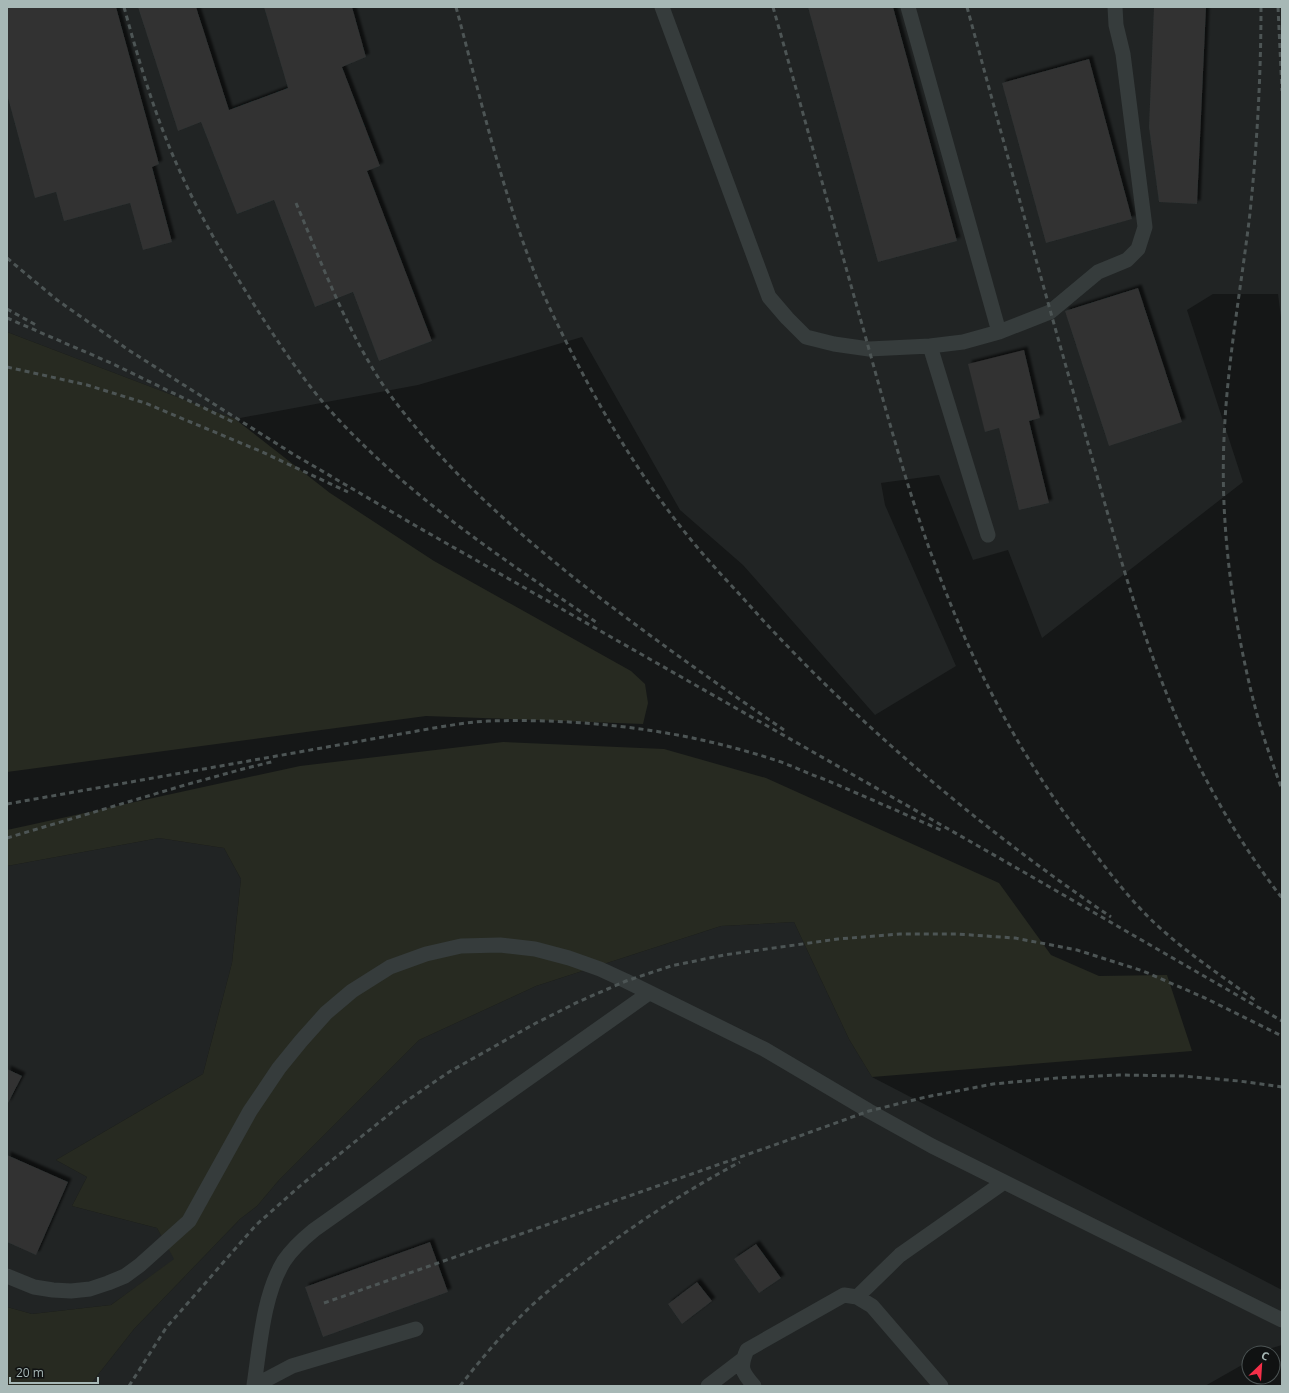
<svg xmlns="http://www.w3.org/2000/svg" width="1289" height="1393" font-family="'Open Sans',sans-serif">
<defs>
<filter id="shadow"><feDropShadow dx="3.5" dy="-3.5" stdDeviation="1" flood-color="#0009"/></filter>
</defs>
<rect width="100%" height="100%" fill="#151717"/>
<path fill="#212424" d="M7 7H1282V326L1278 294H1213L1187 310 1243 482 1042 638 1008 550 973 560 939 475 881 483 885 505 956 666 875 715 743 565 680 510 582 337 418 385 235 419 7 332Z
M159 838 224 848 241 879 232 963 203 1074 56 1160 87 1177 72 1206 157 1228 175 1259 111 1305 32 1314 7 1307V866Z
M794 922 849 1039 872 1077 1282 1290V1345L1272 1348 1263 1353H1249V1361L1205 1386H89L134 1329 240 1219 257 1206 279 1180 419 1040 536 986 721 926Z"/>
<path fill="#272a21" d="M7 332 235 419 330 493 434 561 631 671 645 684 648 703 643 724 426 716 7 772Z
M503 742 664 749 766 778 999 883 1051 955 1099 976 1167 975 1192 1051 872 1077 849 1039 794 922 721 926 536 986 419 1040 279 1180 257 1206 240 1219 134 1329 89 1386H7V1307L32 1314 111 1305 174 1259 157 1228 72 1206 87 1177 56 1160 203 1074 232 963 241 879 224 848 159 838 7 866V830L300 766Z"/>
<path fill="#303333" filter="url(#shadow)" d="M7 7H116L159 164 152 167 172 242 143 250 130 203 64 221 56 192 35 198 7 94Z
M138 7H196L229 110 288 88 264 7H352L366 57 342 67 380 166 367 171 432 341 379 361 353 292 315 307 274 200 237 214 201 122 178 131Z
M808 7H893L957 241 878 262Z
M1154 7H1206L1197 204 1159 202 1149 127Z
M1089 59 1132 219 1046 243 1002 83Z
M1138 288 1182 422 1109 446 1065 311Z
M1024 350 1040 418 1029 421 1049 503 1019 510 999 428 985 432 968 364Z
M7 1069 22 1076 7 1105Z
M7 1155 68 1182 36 1255 7 1242Z
M430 1242 448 1292 323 1337 305 1287Z
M756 1244 781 1278 759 1293 734 1259Z
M697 1282 712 1301 682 1324 668 1304Z"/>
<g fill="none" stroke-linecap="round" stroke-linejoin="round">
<path stroke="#363c3c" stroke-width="15" d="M662 7 769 297 787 318 806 337 834 344 869 349 930 346 963 342 999 332 1050 312 1098 272 1127 260 1138 249 1145 227 1123 54 1116 25 1115 7
M908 7 999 332
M930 346 988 535
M7 1276 34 1287 53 1290 71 1291 90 1289 108 1283 125 1276 140 1265 189 1221 250 1111 279 1068 301 1041 326 1013 352 991 390 967 426 954 461 946 500 945 535 949 569 958 600 969 626 981 764 1049 869 1111 932 1146 1282 1320
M857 1297 900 1255 1004 1182
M254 1385C260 1346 263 1295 284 1261 292 1249 303 1239 314 1230L649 993
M254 1386 292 1366 416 1329
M708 1386 742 1360
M754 1386C742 1372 739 1368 747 1350L844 1295 857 1297 872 1306 941 1386"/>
<path stroke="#4d5555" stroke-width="3" stroke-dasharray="5 4" stroke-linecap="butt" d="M124 7C140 65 157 123 183 178 204 224 231 268 258 311 282 348 307 386 337 418 413 500 507 562 599 624
M456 7C480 96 501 188 535 274 547 304 562 334 577 363 611 428 650 491 697 547 717 571 739 593 759 616 864 730 983 830 1111 917
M773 7C804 116 834 226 865 335 889 421 912 508 945 590 980 680 1027 766 1086 842 1109 872 1132 903 1160 928 1190 955 1223 977 1255 1000
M967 7C1005 147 1043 287 1083 426 1113 531 1140 639 1186 739 1212 795 1244 849 1282 898
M1261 7C1261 76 1257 145 1250 213 1241 289 1227 363 1224 439 1220 524 1233 621 1254 703 1261 732 1272 761 1282 790
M1278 7 1282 91
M296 203C319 257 340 313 370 364 382 385 397 405 413 424 461 483 518 533 578 581 645 633 714 682 784 730
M7 258 57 300 130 351 293 454 416 526 1001 859 1282 1021
M7 309 36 325
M7 318 111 363 235 423
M7 367 87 385 145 403 260 451 348 492
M7 804 434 728C452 725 470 722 488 721 587 718 685 730 778 761 793 766 806 773 821 778 862 795 902 813 943 831
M7 838 185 785 243 769 275 761
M324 1303 780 1143 869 1111 926 1097 993 1084 1057 1078 1119 1075 1183 1076 1239 1081 1282 1087
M129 1386 166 1328 256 1225 301 1185 402 1104 449 1072 536 1023 580 1001 626 981 671 966 724 955 838 939 900 934H956L1015 938 1077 950 1143 971 1205 998 1282 1036
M460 1386C478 1363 497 1340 518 1319 541 1295 568 1275 594 1255 641 1220 689 1189 740 1162"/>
</g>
<rect width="1289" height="1393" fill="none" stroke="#a7b8b6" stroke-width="16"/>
<g transform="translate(1261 1365) rotate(25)"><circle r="19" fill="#101212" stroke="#4c5454"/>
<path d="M0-3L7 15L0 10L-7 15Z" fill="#f52f49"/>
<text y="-6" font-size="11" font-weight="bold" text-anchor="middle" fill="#a7b8b6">С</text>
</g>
<path d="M10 1377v6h88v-6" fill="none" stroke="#a7b8b6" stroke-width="2"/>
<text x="16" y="1377" font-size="12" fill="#a7b8b6" stroke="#101212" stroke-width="3" paint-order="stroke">20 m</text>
</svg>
